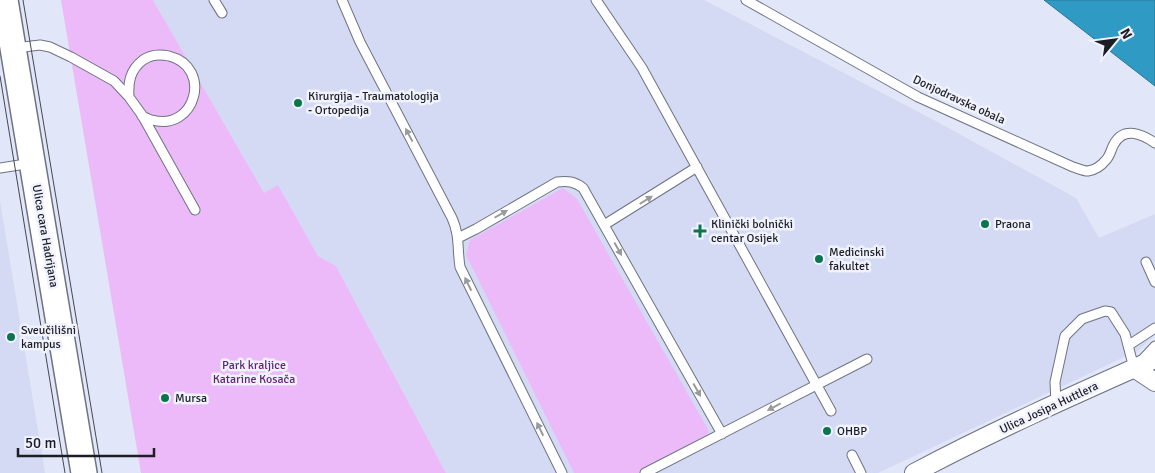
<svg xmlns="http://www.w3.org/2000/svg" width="1155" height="473" font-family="Signika,sans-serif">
<rect width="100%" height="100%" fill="#e1e6f8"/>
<path fill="#d4daf3" d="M153 0H704L932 119 1076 198 1099 238 1155 214V335L1139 350 878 473H446L336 266 318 256 278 186 264 193Z
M0 201 45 473H0Z"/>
<path fill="#ecbaf9" d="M61 0H153L264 193 278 185 318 256 336 266 446 473H141Z
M563 188 577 199 709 431 703 445 641 473H574L466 255 470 240Z"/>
<path fill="#2f9bc5" stroke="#2a7695" d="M1044 0H1155V86Z"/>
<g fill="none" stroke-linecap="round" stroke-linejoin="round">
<g stroke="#6e7282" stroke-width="11">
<path id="lane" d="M214 0 222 13
M342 0 360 42 452 218C460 236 457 248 460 267L562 473
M596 0 642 68 831 411
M746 0 918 97 1073 167C1077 168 1083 171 1088 171 1094 170 1101 166 1105 161 1110 157 1111 149 1114 144 1124 126 1142 134 1155 143
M15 48 40 45 50 47 71 57 114 81 129 97 142 115 195 210
M129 97C128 82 130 70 143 60 150 55 160 54 169 56 213 67 196 132 152 120 149 120 145 117 142 116
M0 168 32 163
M604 225 697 167
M458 238 476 229 557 182C568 181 574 181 583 188L722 434
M1146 262 1155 282
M1129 345 1155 328
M1142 360 1155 346
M1056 404 1055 382 1065 336 1082 319 1105 311 1111 312 1125 334 1134 368
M852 455 861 473
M645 473 867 359"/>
</g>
<g stroke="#6e7282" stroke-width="20">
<path id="street" d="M1134 368 1155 382
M914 473C993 431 1074 395 1155 359"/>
</g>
<g stroke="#6e7282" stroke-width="28">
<path id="secondary" d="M5 0 84 473"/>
</g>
<use href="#lane" stroke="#fff" stroke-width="9"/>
<use href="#street" stroke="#fff" stroke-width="18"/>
<use href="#secondary" stroke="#fff" stroke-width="25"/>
<path stroke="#454750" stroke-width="1" d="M23 0 102 473
M0 76 65 473"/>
</g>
<defs><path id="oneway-solid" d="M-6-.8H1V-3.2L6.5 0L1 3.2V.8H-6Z" transform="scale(1.25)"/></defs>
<g fill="#999a9d">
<use href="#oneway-solid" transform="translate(409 135) rotate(-118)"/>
<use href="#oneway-solid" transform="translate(646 200) rotate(-32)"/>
<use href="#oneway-solid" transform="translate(501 214) rotate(-30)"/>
<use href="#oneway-solid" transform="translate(618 249) rotate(61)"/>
<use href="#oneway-solid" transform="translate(468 284) rotate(-116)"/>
<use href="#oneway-solid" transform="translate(697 390) rotate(61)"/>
<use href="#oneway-solid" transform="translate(774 407) rotate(152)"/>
<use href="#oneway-solid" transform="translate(540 429) rotate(-116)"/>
</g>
<g fill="#0c754e" stroke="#f0f3fe" stroke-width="2">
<circle cx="298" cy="103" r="5"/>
<circle cx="985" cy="224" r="5"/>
<path d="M697.5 223.5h5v5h5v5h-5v5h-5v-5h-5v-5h5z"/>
<circle cx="819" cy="259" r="5"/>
<circle cx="11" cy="337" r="5"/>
<circle cx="165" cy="398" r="5"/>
<circle cx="827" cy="431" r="5"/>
</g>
<g text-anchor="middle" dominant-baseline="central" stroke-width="5" stroke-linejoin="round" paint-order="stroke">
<g font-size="12" fill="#1d1e25" stroke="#f0f3fe" text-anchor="start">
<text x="308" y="96">Kirurgija - Traumatologija<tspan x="308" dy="14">- Ortopedija</tspan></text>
<text x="711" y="224">Klinički bolnički<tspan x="711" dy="14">centar Osijek</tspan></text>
<text x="995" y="224">Praona</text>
<text x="829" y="252">Medicinski<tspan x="829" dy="14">fakultet</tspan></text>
<text x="21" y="330">Sveučilišni<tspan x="21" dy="14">kampus</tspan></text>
<text x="175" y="398">Mursa</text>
<text x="837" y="431">OHBP</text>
</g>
<g font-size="12" fill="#1d1e25" stroke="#f0f3fe">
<text transform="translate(959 100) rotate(25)">Donjodravska obala</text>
<text transform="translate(45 236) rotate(80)">Ulica cara Hadrijana</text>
<text transform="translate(1049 408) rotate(-25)">Ulica Josipa Huttlera</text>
</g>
<g font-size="12" fill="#642374" stroke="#f0f3fe">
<text x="254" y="365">Park kraljice<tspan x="254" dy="14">Katarine Kosača</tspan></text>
</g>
</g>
<g transform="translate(1115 40) rotate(61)" stroke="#f0f3fe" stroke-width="4" paint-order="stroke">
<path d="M0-4L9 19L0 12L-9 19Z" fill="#1d1e25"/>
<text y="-8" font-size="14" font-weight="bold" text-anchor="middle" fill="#1d1e25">N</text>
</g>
<path d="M18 448v8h136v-8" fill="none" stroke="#1d1e25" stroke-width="2.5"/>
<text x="25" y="448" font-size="15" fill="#1d1e25" stroke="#f0f3fe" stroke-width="4" paint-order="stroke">50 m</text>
</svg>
